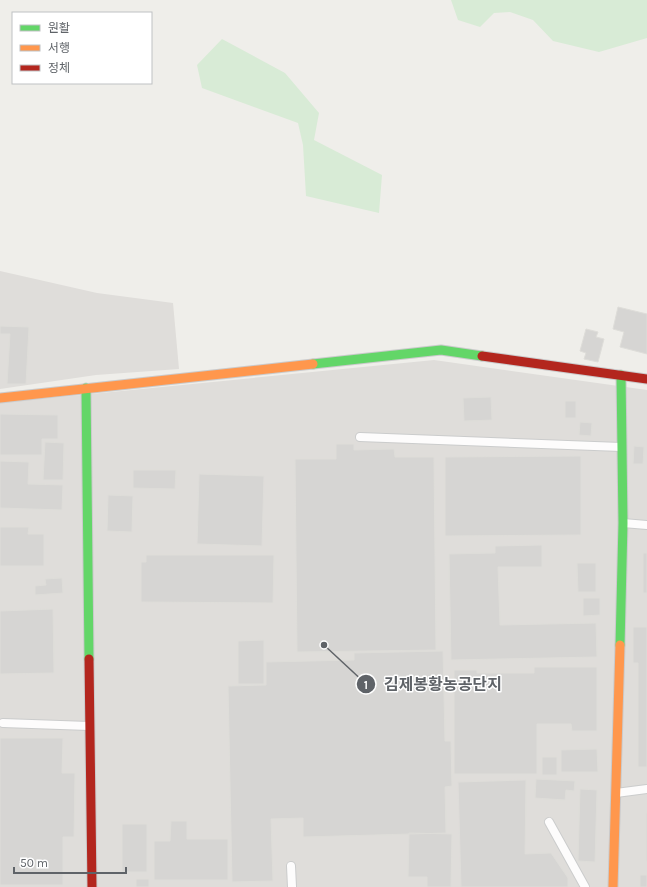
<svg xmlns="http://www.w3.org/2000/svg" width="647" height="887" font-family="Karla,'Noto Sans KR',sans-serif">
<rect width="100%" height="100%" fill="#efeeea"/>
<path fill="#dfddda" d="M0 271 97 293 173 303 179 369 96 375 0 389Z
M434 360 647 390V887H0V403Z"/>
<path fill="#d8ebd6" d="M451 0H647V38L599 52 553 41 533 20 510 12 494 13 480 27 458 20Z
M222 39 285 73 319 113 314 140 382 175 379 213 306 196 303 145 298 123 202 88 197 65Z"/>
<path fill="#d6d5d3" stroke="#deddd9" d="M618 307 647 314V354L620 347 624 332 613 329Z
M0 326 29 327 26 384H7L10 334H0Z
M586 329 598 332 596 337 604 339 598 362 584 359 586 353 580 351Z
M491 397 492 420 464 421 463 398Z
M565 401H576V418H565Z
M0 414 58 415V439H42V455H0Z
M580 422 592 423 591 436 579 435Z
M45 442 64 443 63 480H43Z
M336 444H354V450L394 449 395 457H434L436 650 297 652 295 459H336Z
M634 446 644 447 643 464H633Z
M581 456V535L445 536V457Z
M0 461 29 462 28 484 63 485 62 510 0 508Z
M133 470H176L175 489 133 488Z
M199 474 264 476 262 546 197 544Z
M108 495 133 496 132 532 107 531Z
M0 527H29L28 534H44V566H0Z
M542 545V567H498L500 625 596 623 597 657 451 660 449 554 495 553V546Z
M643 553H647V593H643Z
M146 555H274L273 603 141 602V562H146Z
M577 563H596V592H578Z
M62 578 63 593 35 595V586L46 585 45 579Z
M583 598H600V615L583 616Z
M53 609 54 673 0 674V611Z
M633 627H647V767H638V663H633Z
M264 640V684H238V641Z
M443 651 445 741H451L452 786 445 787 446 833 303 837V818L271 819 273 881 232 882 228 686 266 685V662L354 660V653Z
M534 667H597V731H572L571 724H537V774H454V670H477V673H534Z
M0 738H63L62 773H75L74 837H63V885H0Z
M597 749 598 772H561V750Z
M542 757H557V775H542Z
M536 779 575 781 574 791 566 790 565 800 535 798Z
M526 780 525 854 551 853 568 878V887H461L458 782Z
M580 789 597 790 595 862 578 861Z
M646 813H647V861H646Z
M171 821H187V839H228V880H154V841H170Z
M122 824H147V872H122Z
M409 833 452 834 451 887H427V877H408Z
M640 875H647V887H640Z
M136 879H149V887H136Z"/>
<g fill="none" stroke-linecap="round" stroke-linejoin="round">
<g stroke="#cbcccc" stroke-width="10">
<path id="lane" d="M360 437 621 447
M623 523 647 525
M3 723 89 726
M616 793 647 789
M549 822 585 887
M291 866 292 887"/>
</g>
<g stroke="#cacacb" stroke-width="11">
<path id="fast" d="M313 364 441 350 482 356
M86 388 89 659
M620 645 623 523 621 375"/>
</g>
<g stroke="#cacacb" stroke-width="11">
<path id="slow" d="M0 398 313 364
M613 887 620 645"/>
</g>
<g stroke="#cacacb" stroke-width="11">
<path id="jam" d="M482 356 647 379
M89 659 92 887"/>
</g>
<use href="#lane" stroke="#fdfcfc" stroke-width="8"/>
<use href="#fast" stroke="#63d668" stroke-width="9"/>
<use href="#slow" stroke="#ff974d" stroke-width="9"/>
<use href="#jam" stroke="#b3261e" stroke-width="9"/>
</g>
<path fill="none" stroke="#5f6368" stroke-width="1.5" d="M324 645L366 684"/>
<g fill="#5f6368" stroke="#fff" stroke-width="1.5">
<circle cx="324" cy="645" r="4"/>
<circle cx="366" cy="684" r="10"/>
</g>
<g font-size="12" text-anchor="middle" font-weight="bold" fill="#fff">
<text x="366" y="689">1</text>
</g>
<g font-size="16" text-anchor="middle" font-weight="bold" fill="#5f6368" stroke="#fff" stroke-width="3" stroke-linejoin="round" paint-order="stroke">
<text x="443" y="690">김제봉황농공단지</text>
</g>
<rect x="12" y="12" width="140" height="72" fill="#ffffff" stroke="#bfc1c3"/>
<rect x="20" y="25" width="20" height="6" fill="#63d668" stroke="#bfc1c3"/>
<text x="48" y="32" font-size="12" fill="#5f6368">원활</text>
<rect x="20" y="45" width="20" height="6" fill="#ff974d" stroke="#bfc1c3"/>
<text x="48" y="52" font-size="12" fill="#5f6368">서행</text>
<rect x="20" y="65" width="20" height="6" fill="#b3261e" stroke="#bfc1c3"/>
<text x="48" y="72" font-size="12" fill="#5f6368">정체</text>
<path d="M14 867v6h112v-6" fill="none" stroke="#5f6368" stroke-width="2"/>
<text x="20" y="867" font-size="12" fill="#5f6368" stroke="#ffffff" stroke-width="3" paint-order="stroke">50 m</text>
</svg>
